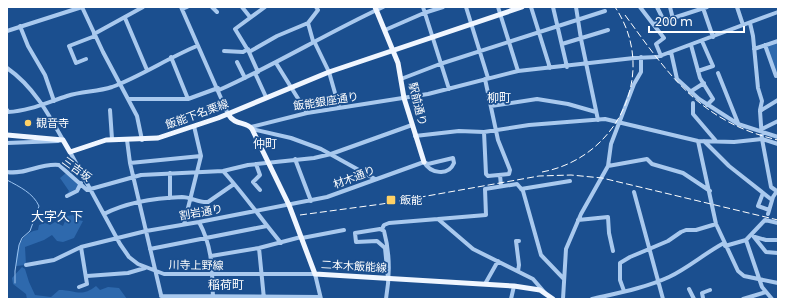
<svg xmlns="http://www.w3.org/2000/svg" width="785" height="306" font-family="Poppins,'Noto Sans JP',sans-serif">
<rect width="100%" height="100%" fill="#1b4f8f"/>
<path fill="#2e69ad" d="M778 41V75L776 76 765 45Z
M66 173 80 183 77 191 67 194 69 191 60 178Z
M73 215 78 220 83 221 74 238 63 242 57 241 52 235 44 240 25 247 26 265 16 266C15 251 21 232 38 230L39 225 45 223 50 225 55 222 63 226 67 216Z
M22 267 25 269 29 282 35 295 51 297 59 290C76 290 81 298 96 286L100 290 108 287 119 288 127 299H27L26 294 13 284 12 278Z"/>
<g fill="none" stroke-linecap="round" stroke-linejoin="round">
<path stroke="#9cc4f0" stroke-width="1" d="M7 180C20 187 33 193 39 206L30 231 22 238 19 245 15 271V283"/>
<path stroke="#a9c9ee" stroke-width="4" d="M82 7 103 52 137 116 142 140
M181 7 228 114
M212 7 217 12
M242 7 250 17
M423 7 449 89
M466 7 488 78
M498 7 518 71
M531 7 550 68
M553 7 567 67
M576 7 581 39 598 120
M640 7 653 24
M657 7 664 21 653 24 664 38 656 44 661 56
M670 7 673 19
M737 7 743 25
M703 8 713 37
M182 9 187 7
M125 18 147 70
M664 21 707 7
M308 23 313 41
M750 23 753 36 758 88 762 101 760 110
M20 26 28 46 45 75 54 101
M385 30 424 13 443 7
M7 31 82 7
M94 34 143 7
M314 41 329 72 339 107
M562 44 608 30
M691 45 700 78 713 99 707 105
M765 45 776 76 778 75
M754 49 778 41
M224 51 243 52 248 49
M249 52 235 29 265 7
M671 52 677 79 699 99 738 124 778 137
M171 57 188 99
M86 59 76 63 69 46 95 36
M237 62 245 78
M276 63 307 113
M7 68C33 86 48 113 63 140
M698 71 713 66 702 41
M258 72 249 52 277 36 308 23 318 10 316 7
M255 73 266 97
M718 73 738 123
M401 79 440 64 605 11
M219 90C275 65 327 33 383 7
M690 92 704 83
M128 99H188L218 88
M778 100 760 111 762 139 771 187 778 192
M693 103V114L716 141
M491 106 537 99 568 104 596 112
M7 110 8 112C29 111 48 102 67 96 82 91 97 92 112 87 141 76 168 58 197 46
M110 110 112 139
M251 127 307 113 428 94 518 71 634 58 657 57 778 12
M252 129 291 138 321 149 375 179
M762 129 778 121
M484 132 486 174 488 176 509 174 510 170 498 140 485 79
M415 136 459 131 484 132 529 125 605 119 698 141 734 142 762 139 778 144
M127 140 130 163 162 299
M698 141 716 224 738 271 744 276 778 283
M704 141 729 166 772 200
M7 143 58 141
M70 152 120 244 129 257 138 264 164 274H315L321 299
M295 159 311 201
M130 163 201 156
M256 164 260 175 253 182 260 190
M608 166 647 159 652 164 683 173 710 191
M223 171C244 194 261 219 281 243
M7 172C26 175 39 163 59 165L87 190 141 175 223 171 248 165 314 158 331 154 412 125
M170 173V198
M500 175 501 186
M521 189 570 181
M634 192 663 299
M763 193 758 206 769 210
M67 196 77 191 81 183
M104 214C127 202 155 198 182 197 191 197 199 203 208 202L234 184
M768 214 773 197 777 191
M438 219 486 215 485 189 517 184 523 191 541 255 563 278
M578 220 608 217 609 233 613 251
M199 222C213 248 212 270 213 299
M184 224 201 156 194 126
M382 229 384 225 389 223 438 219 473 249 533 279 545 293
M754 237 766 252 778 253
M755 237 766 240H778
M302 238 344 230
M746 240 765 220 778 223
M725 246 746 240 762 287 772 299
M259 248 264 299
M150 249 267 226
M211 256 259 248 301 237
M26 265 54 260 81 247 146 231 199 222 327 197 424 162 428 164 453 158 454 163C448 177 430 173 424 162
M518 271 519 265 516 241H519
M87 276 128 273 145 268
M485 284 498 261
M79 287 87 284 81 247
M689 289 694 299
M624 291 620 280V263L630 257 668 241 681 232 686 230H696L716 224
M161 296 320 297
M703 298 702 293 710 290
M386 299C390 276 390 253 384 231L380 229 355 233 356 242 377 241 385 248 388 278
M511 299 514 286
M563 299 566 249 581 214 608 166 611 144 634 84 641 72V57
M592 299C618 293 645 288 669 277 688 268 705 253 724 243
M743 299 766 292"/>
<path stroke="#f0f6ff" stroke-width="5" d="M375 7 398 63 404 98 424 162
M228 114C235 126 246 121 252 129L289 205 315 274 514 286 540 290 553 299
M7 135 63 140 70 152 106 140 158 138 218 118 329 72 522 7"/>
<path stroke="#fff" stroke-width="1" stroke-dasharray="7 3" stroke-linecap="butt" d="M625 15C669 75 700 122 778 140
M542 172C618 158 659 72 615 7
M300 215 382 204 539 176 571 175 602 178 778 220"/>
</g>
<g fill="#ffd166" stroke="#1b4f8f" stroke-width="1.5">
<circle cx="28" cy="123" r="4"/>
<rect x="386" y="195" width="10" height="10" rx="2"/>
</g>
<g text-anchor="middle" dominant-baseline="central" stroke-width="3.5" stroke-linejoin="round" paint-order="stroke">
<g font-size="11" fill="#fff" stroke="#1b4f8f">
<text transform="translate(326 101) rotate(-9)">飯能銀座通り</text>
<text transform="translate(418 104) rotate(76)">駅前通り</text>
<text transform="translate(197 114) rotate(-20)">飯能下名栗線</text>
<text transform="translate(77 169) rotate(36)">三吉坂</text>
<text transform="translate(354 177) rotate(-21)">材木通り</text>
<text transform="translate(201 212) rotate(-10)">割岩通り</text>
<text transform="translate(196 265) rotate(1)">川寺上野線</text>
<text transform="translate(354 266) rotate(3)">二本木飯能線</text>
</g>
<g font-size="11" fill="#fff" stroke="#1b4f8f" text-anchor="start">
<text x="36" y="123">観音寺</text>
<text x="400" y="200">飯能</text>
</g>
<g font-size="12" fill="#fff" stroke="#1b4f8f">
<text x="499" y="97">柳町</text>
<text x="265" y="143">仲町</text>
<text x="226" y="284">稲荷町</text>
</g>
<g font-size="13" fill="#fff" stroke="#1b4f8f">
<text x="57" y="216">大字久下</text>
</g>
</g>
<rect width="785" height="306" fill="none" stroke="#ffffff" stroke-width="16"/>
<path d="M649 26v6h95v-6" fill="none" stroke="#ffffff" stroke-width="2"/>
<text x="655" y="26" font-size="12" fill="#ffffff" stroke="#1b4f8f" stroke-width="3" paint-order="stroke">200 m</text>
</svg>
